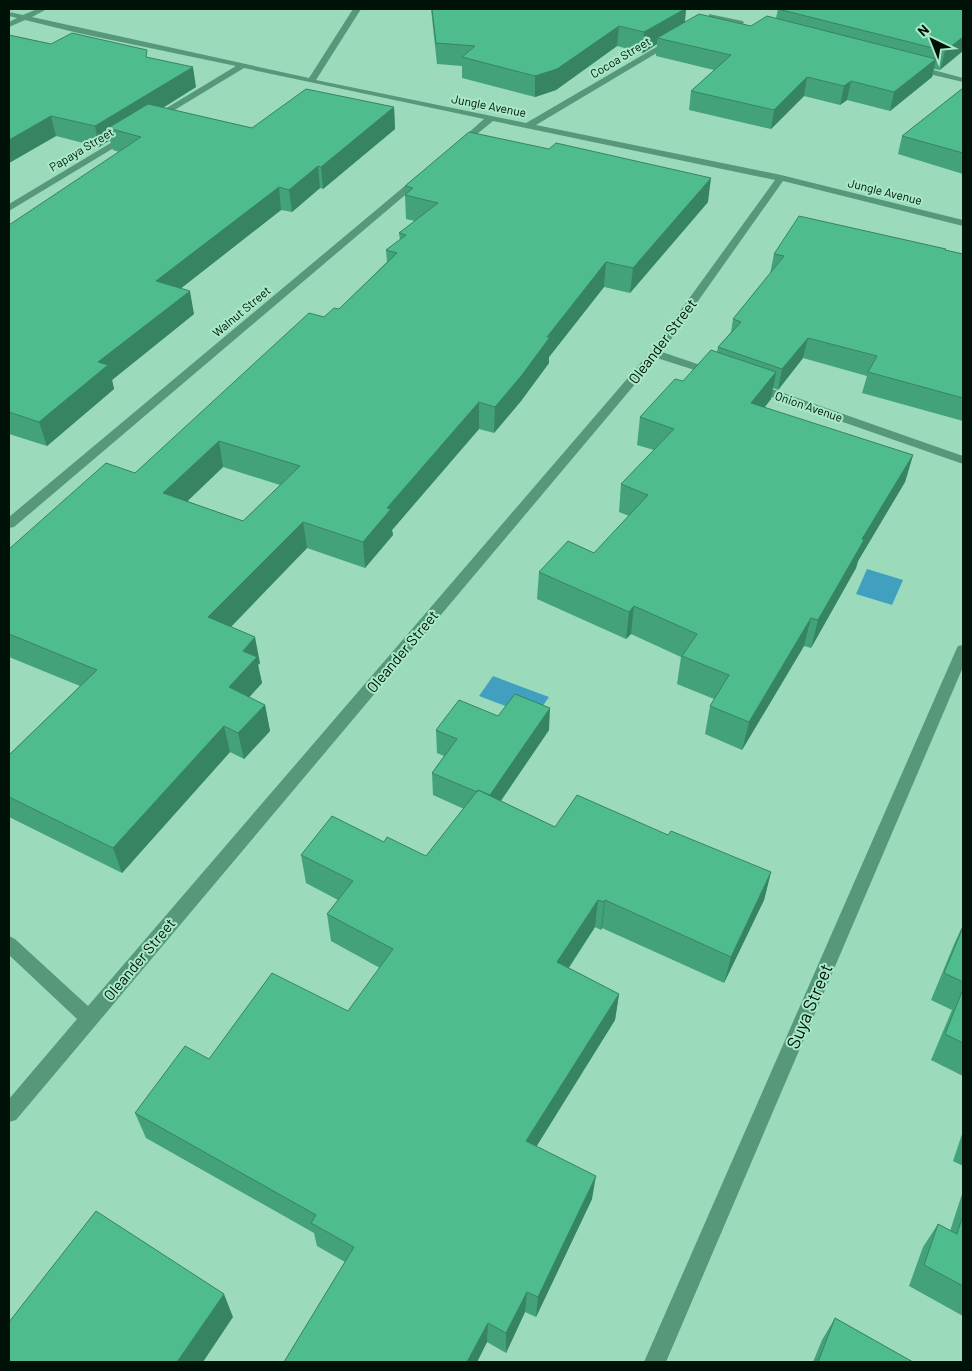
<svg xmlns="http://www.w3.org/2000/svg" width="972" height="1371" font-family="Barlow,sans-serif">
<rect width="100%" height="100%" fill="#9bdbbb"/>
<path fill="#41a0bf" d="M867 569 903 580 892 605 856 594Z
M493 676 549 697 535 717 479 696Z"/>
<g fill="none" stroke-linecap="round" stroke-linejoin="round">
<path fill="#569879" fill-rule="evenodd" d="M37 9H47L32 17 309 78 353 9H361L316 80 526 123 689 28 693 30 692 32 536 125 781 175 963 220V226L783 181 662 352 718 371 720 373 718 375H710L657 358 16 1120 9 1122V1099L77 1019 9 955V936L15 939 88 1006 651 351 775 180 493 121 460 148 455 145 457 143 484 119 244 68 153 123 149 120 150 118 236 66 78 33 25 20 9 27V22L17 18 9 16V12L23 15Z
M709 14 743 21 744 23 740 25 709 18Z
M915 65 963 78V82L912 70V66Z
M129 132 134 135 132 137 9 211V204Z
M421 174 426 177 424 179 14 527 9 528V517L418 175Z
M755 383 963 456V464L751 390 749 387 751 384Z
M963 645V667L666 1362H644L956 650 958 646Z"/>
</g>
<path fill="#43a279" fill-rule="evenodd" d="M431 9H686L685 22 751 26 776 18 778 9H963L940 70 934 69 932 77 890 111 847 100 840 105 804 96 771 129 689 110 691 91 714 70 656 56 657 44 643 53 617 46 556 90 535 97 462 78V66L437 64Z
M9 35 51 44 149 58 196 87 163 108 252 128 394 107 395 129 323 189 320 188 292 212 281 210 181 288 194 314 112 380 114 389 47 446 9 434V225L119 152 113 150 110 140 99 147 56 136 9 163Z
M963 88V174L898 154 902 136Z
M405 186 708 202 630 293 604 287 549 357V363L521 401 494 433 479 429 392 530 393 535 365 568 307 548 231 627 260 663 258 665 262 683 249 697 265 705 270 731 244 759 230 752 122 873 9 817V755L80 686 9 657V549L135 473 324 317 339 309 387 262 386 250 400 240 399 233 415 221 406 219 405 195 406 194ZM223 467 280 485 243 521 187 501Z
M945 250 963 254V421L862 393 867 376 803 358 778 390 773 388 771 399 764 408 913 455 905 482 858 561 856 568 811 648 804 646 742 750 705 734 710 706 714 699 677 684 681 657 631 634 626 639 537 599 539 572 594 553 629 516 619 512 621 484 654 450 637 445 640 417 717 352 718 347 731 332 733 319 770 274 774 254Z
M498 716 549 730 501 801 555 827 668 835 771 872 764 900 724 983 602 928 601 930 595 927 569 968 619 994 615 1020 536 1146 592 1199 536 1317 525 1312 506 1353 487 1342 477 1362H284L345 1262 317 1246 314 1233 146 1138 135 1113 209 1059 348 1011 380 968 331 941 327 914 338 900 306 883 301 855 384 842 426 856 464 809 433 795 432 773 444 756 437 753 436 730Z
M963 925V1076L931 1060 952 1010 931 1000 955 942Z
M963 1131V1166L953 1161Z
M963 1191V1316L909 1286 923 1247 938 1224 950 1231Z
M835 1318 913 1362H813L822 1340Z"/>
<path fill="#378463" d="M685 9H686L684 28 657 38V44L643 53 644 32Z
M619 26 617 46 556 90 535 97V76Z
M963 37V51L940 70 945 51Z
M936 59 932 77 890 111 894 92Z
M193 67 196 87 123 132 108 128 110 140 99 147 95 126Z
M807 77 804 96 771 129 774 110Z
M851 81 847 100 840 105 844 86Z
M394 107 395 129 323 189 321 167Z
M51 116 56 136 9 163V140Z
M318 166 320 188 292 212 289 190Z
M711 178 708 202 630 293 633 268Z
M279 187 281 210 161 304 156 281Z
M606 262 604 287 549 357V363L521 401 494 433 495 407 547 337Z
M190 291 194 314 112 380 114 389 47 446 39 422 98 362Z
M808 338 803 358 778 390 782 369Z
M776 372 771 399 746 431 751 403Z
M479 402V429L392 530 393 535 365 568 363 542 387 508Z
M219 441 223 467 169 519 163 493Z
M913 455 905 482 858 561 856 568 811 648 818 620 862 539Z
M303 522 307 548 214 644 208 617Z
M634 606 631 634 626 639 629 612Z
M811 618 804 646 742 750 749 722Z
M255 637 260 663 258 665 262 683 235 713 229 687 243 651Z
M265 705 270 731 244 759 238 733Z
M550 708 549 730 488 819V797Z
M224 726 230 752 122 873 113 848Z
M771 872 764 900 724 983 731 957Z
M598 900 595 927 555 988 557 962Z
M605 900 602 928 601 930 604 902Z
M619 994 615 1020 525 1165 526 1141Z
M596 1176 592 1199 536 1317 538 1297Z
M527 1292 525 1312 506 1353V1333Z
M224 1294 233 1317 203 1362H177Z
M488 1323 487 1342 477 1362H467Z"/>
<path fill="#4ebc8d" stroke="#378463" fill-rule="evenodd" d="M432 9H685L644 32 619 26 557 69 535 76 462 57 475 46 436 43Z
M778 9H963V37L945 51Z
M699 14 751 26 767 16 936 59 894 92 851 81 844 86 807 77 774 110 691 91 731 55 657 38Z
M72 33 147 50 146 57 193 67 95 126 51 116 9 140V35L51 44Z
M963 88V153L902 136Z
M306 89 394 107 321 167 318 166 289 190 279 187 156 281 190 291 98 362 108 365 39 422 9 412V225L141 137 108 128 148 104 252 128Z
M469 132 549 149 556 143 711 178 633 268 606 262 547 337H550L522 375 495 407 479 402 387 508 391 509 363 542 303 522 208 617 255 637 243 651 257 657 229 687 265 705 238 733 224 726 113 848 9 797V755L97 670 9 634V549L106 463 135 473 309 313 324 317 334 308 339 309 397 253 386 250 406 235 399 233 438 203 405 195 413 188 405 186ZM219 441 300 466 243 521 163 493Z
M799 216 946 249 945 250 963 254V398L868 372 877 356 808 338 782 369 718 347 741 322 733 319 784 256 774 254Z
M711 350 776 372 751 403 913 455 862 539 864 540 818 620 811 618 749 722 710 706 729 675 682 656 697 634 634 606 629 612 539 572 568 541 594 553 648 495 621 484 674 429 640 417 675 379 683 381Z
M515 694 550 708 490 795 478 790 477 792 432 773 457 739 436 730 459 700 498 716Z
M478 790 555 827 577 795 668 835 671 831 771 872 731 957 605 900 604 902 598 900 557 962 619 994 526 1141 596 1176 538 1297 527 1292 506 1333 488 1323 467 1362H284L354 1247 311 1223 316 1215 135 1113 185 1046 209 1059 272 973 348 1011 393 949 327 914 353 881 301 855 332 816 384 842 387 837 426 856Z
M963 927V982L944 973Z
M963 989V1043L945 1034Z
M96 1211 224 1294 177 1362H9V1322Z
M963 1215V1286L924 1265 938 1224 957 1234Z
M835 1318 913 1362H818Z"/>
<g text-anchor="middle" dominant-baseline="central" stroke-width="4" stroke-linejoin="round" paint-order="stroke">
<g font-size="12" fill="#001107" stroke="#a8e9c8">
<text transform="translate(620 57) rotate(-31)">Cocoa Street</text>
<text transform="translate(489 105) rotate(11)">Jungle Avenue</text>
<text transform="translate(81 149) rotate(-31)">Papaya Street</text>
<text transform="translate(885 191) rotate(14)">Jungle Avenue</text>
<text transform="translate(241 311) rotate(-40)">Walnut Street</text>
<text transform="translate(809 406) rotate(19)">Onion Avenue</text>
</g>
<g font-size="15" fill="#001107" stroke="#a8e9c8">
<text transform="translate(662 341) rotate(-53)">Oleander Street</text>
<text transform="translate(402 651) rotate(-50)">Oleander Street</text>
<text transform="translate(139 959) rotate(-50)">Oleander Street</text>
</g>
<g font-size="18" fill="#001107" stroke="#a8e9c8">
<text transform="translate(809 1006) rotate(-67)">Suya Street</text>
</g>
</g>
<rect width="972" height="1371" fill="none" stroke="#001107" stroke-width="20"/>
<g transform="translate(932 40) rotate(317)" stroke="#a8e9c8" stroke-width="4" paint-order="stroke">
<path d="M0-4L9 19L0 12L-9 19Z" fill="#001107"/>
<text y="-8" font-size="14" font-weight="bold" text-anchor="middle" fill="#001107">N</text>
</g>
</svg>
